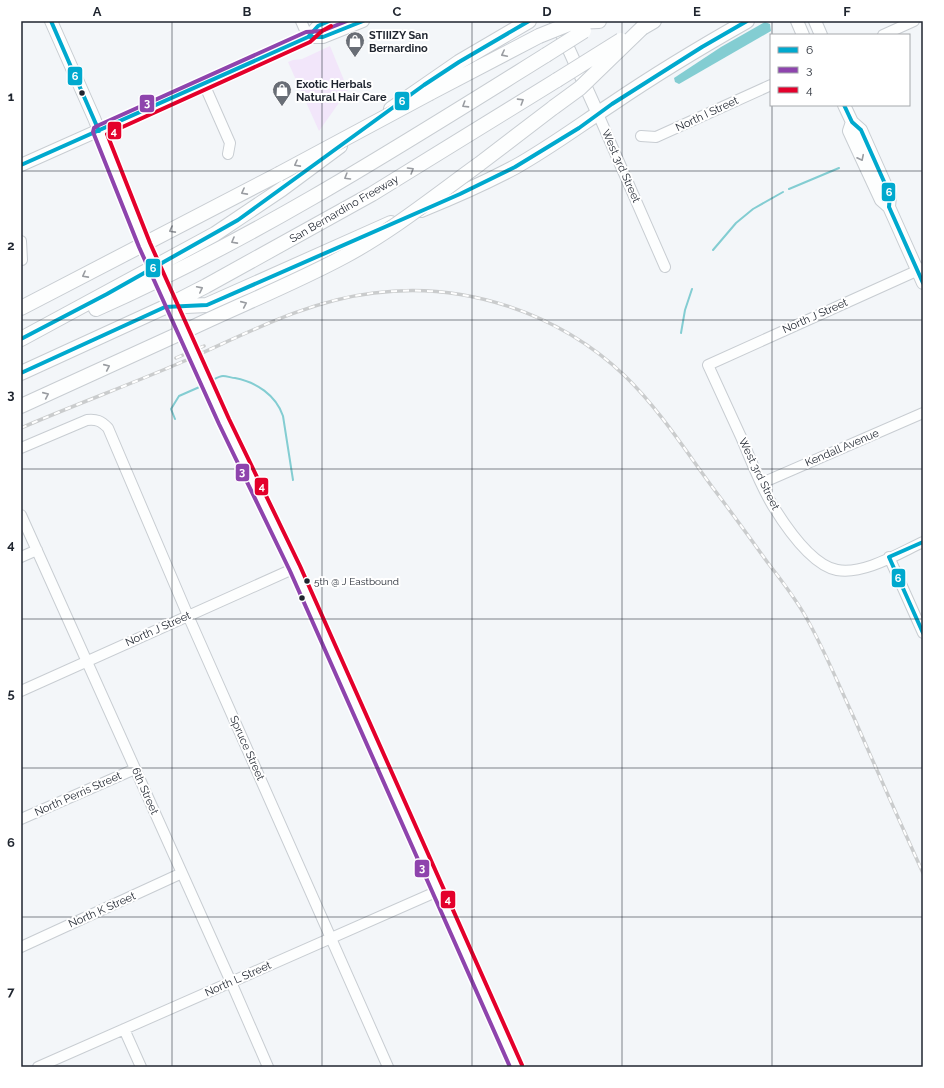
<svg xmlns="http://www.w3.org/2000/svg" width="944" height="1088" font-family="Raleway,sans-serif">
<rect width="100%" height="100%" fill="#f3f6f9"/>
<path fill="#f2e6fa" d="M330 46 348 90 319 131 288 62 293 60 302 59Z"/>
<path fill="#83cdd2" d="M765 22 770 24 771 31 679 84 675 82 674 78 721 47Z"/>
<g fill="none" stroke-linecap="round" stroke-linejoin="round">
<path stroke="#83cdd2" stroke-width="2" d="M789 189 839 168
M713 250 736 223 753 209 783 192
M681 333 685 310 692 289
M211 381C215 379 219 376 223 376 227 376 232 378 235 378 256 382 276 395 283 416L293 480
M175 419 171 409 179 396 204 385"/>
<g stroke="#c8cdd2" stroke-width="12">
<path id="minor" d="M301 21 308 37
M883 35 914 21
M204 84 230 143 228 154
M598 114 665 267
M641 136 656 137 771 85
M21 241 22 260
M923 268 708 365C719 389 730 413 741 437 751 460 760 485 773 506 786 527 812 565 837 570 864 575 899 553 923 542
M21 448 87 420C97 419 101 421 108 428L186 611 388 1067
M762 483 923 413
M21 515 231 982 268 1067
M21 557 37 550
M889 557 923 633
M21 691 295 568
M21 819 135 769
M21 947 182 873
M124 1029 141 1067
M38 1067 438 891"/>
</g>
<g stroke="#c8cdd2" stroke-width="14">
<path id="major" d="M51 21 94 118 150 258
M556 21 598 114
M797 21 803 35
M815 21 821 35
M308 37H323L363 21
M844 105 852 122 861 130 890 195 889 207 923 283
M852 122 849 131 855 144 881 200 889 207
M21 165 308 37 318 26 329 21
M220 412 295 568 517 1067"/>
</g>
<g stroke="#c8cdd2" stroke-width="16">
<path id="highway" d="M574 22 599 21
M642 28 654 21
M430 93 539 36
M391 109 459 62 529 21
M478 165 554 107
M421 210C453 197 485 183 515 167 549 148 580 125 612 104 656 74 701 47 747 21
M165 307 207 305 391 223
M21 308 279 174
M96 309C254 239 400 146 546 55
M21 339 215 234 282 189 340 146
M21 373 165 307 206 286 372 194 557 80
M21 406 183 332"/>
</g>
<use href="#minor" stroke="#fdfefe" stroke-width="10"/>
<use href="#major" stroke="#fdfefe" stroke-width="12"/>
<use href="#highway" stroke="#fdfefe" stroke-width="14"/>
<g stroke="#cacccd" stroke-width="3.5">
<path id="rail" d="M176 358 204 346
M21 428C74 405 129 385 182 362 244 335 305 301 374 293 464 281 559 313 625 376 659 409 685 450 713 488 732 513 750 538 768 563 782 581 796 599 807 619 825 651 839 686 855 720 877 771 900 822 923 873"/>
</g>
<use href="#rail" stroke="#fff" stroke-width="2" stroke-dasharray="6" stroke-linecap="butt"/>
<g stroke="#c8cdd2" stroke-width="14" stroke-linecap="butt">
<path id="major-bridge" d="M150 258 220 412"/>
</g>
<g stroke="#c8cdd2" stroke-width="16" stroke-linecap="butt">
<path id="highway-bridge" d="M539 36 574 22
M546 55 584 31
M557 80 621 40
M554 107 580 88 642 28
M279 174 430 93
M183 332C237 306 293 284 345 256 392 231 435 196 478 165"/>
</g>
<use href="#major-bridge" stroke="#fdfefe" stroke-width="12"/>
<use href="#highway-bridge" stroke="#fdfefe" stroke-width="14"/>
<g stroke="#fff" stroke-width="7">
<path id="bus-1" d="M51 21 99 131
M310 37H323L363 21
M844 105 852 122 861 130 890 195 889 207 923 283
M21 165 308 37 318 26 329 21
M21 339 107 294 238 220 424 85 459 62 529 21
M21 373 165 307 207 305 460 194 515 167 579 128 612 104 702 47 747 21
M923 542 889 557 923 633"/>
</g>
<g stroke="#fff" stroke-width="7">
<path id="bus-2" d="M347 21 322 31 306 32 97 126 94 128 93 132 139 247 219 424 290 571 510 1067"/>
</g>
<g stroke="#fff" stroke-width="7">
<path id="bus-3" d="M331 26 322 31 310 42 107 134 150 243 229 419 300 566 522 1065"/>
</g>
<use href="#bus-1" stroke="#00a9ce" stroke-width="4"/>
<use href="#bus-2" stroke="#8e44ad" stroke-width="4"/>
<use href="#bus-3" stroke="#e4002b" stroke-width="4"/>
</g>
<defs><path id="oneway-chevron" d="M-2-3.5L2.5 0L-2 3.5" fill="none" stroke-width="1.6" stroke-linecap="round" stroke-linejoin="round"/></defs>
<g stroke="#999ca1">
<use href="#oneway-chevron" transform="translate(504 54) rotate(153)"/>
<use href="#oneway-chevron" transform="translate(521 101) rotate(-32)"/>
<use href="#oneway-chevron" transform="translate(465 105) rotate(148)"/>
<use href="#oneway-chevron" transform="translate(861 158) rotate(64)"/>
<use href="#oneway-chevron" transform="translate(297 164) rotate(152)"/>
<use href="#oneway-chevron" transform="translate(411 170) rotate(-31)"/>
<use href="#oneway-chevron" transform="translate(347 177) rotate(149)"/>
<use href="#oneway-chevron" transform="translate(244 192) rotate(152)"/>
<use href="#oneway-chevron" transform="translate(172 230) rotate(152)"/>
<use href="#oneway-chevron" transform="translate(234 241) rotate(151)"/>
<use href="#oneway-chevron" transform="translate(85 275) rotate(152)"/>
<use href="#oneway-chevron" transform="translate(200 289) rotate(-27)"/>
<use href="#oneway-chevron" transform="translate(244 304) rotate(-24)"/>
<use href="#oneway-chevron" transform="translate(107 367) rotate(-24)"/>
<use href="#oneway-chevron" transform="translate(46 395) rotate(-24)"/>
</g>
<path fill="none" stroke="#1f252f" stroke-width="1" stroke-opacity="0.55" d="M172 21V1067M322 21V1067M472 21V1067M622 21V1067M772 21V35M772 105V1067M21 171H923M21 320H923M21 469H923M21 619H923M21 768H923M21 917H923"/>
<defs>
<g id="shop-pin" transform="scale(1)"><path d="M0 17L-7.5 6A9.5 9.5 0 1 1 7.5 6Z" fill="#696e76" stroke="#fff"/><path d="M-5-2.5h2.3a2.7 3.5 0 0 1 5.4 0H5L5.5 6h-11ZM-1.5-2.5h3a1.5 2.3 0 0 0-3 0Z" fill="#fff"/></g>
</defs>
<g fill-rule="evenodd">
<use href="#shop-pin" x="355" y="41"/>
<use href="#shop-pin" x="282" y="90"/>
</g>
<g fill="#1f252f" stroke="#fff" stroke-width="1.5">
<circle cx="82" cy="93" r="3.5"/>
<circle cx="307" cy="581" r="3.5"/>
<circle cx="302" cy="598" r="3.5"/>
</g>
<g text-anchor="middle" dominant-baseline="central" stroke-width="4" stroke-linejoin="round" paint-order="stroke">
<g font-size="10" fill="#1f252f" stroke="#fff" text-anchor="start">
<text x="314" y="581">5th @ J Eastbound</text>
</g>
<g font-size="11" font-weight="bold" fill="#1f252f" stroke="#fff" text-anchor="start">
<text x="369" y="35">STIIIZY San<tspan x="369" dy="13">Bernardino</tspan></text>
<text x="296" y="84">Exotic Herbals<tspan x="296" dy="13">Natural Hair Care</tspan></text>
</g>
<g font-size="11" fill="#1f252f" stroke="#fff">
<text transform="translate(707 114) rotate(-25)">North I Street</text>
<text transform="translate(621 166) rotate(66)">West 3rd Street</text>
<text transform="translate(344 209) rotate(-30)">San Bernardino Freeway</text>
<text transform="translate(815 316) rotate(-24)">North J Street</text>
<text transform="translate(842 448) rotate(-23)">Kendall Avenue</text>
<text transform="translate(759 474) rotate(64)">West 3rd Street</text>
<text transform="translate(158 629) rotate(-24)">North J Street</text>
<text transform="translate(247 748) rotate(66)">Spruce Street</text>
<text transform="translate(145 791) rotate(66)">6th Street</text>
<text transform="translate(78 794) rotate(-24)">North Perris Street</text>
<text transform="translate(102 910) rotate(-24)">North K Street</text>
<text transform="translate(238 979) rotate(-24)">North L Street</text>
</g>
</g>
<g stroke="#fff" stroke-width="1.5">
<rect x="67" y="66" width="16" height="20" rx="4" fill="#00a9ce"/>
<rect x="394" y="91" width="16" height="20" rx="4" fill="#00a9ce"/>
<rect x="139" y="94" width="16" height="19" rx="4" fill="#8e44ad"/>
<rect x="107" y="121" width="15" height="19" rx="4" fill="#e4002b"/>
<rect x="881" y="182" width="15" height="20" rx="4" fill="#00a9ce"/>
<rect x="145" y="258" width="16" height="20" rx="4" fill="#00a9ce"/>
<rect x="235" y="463" width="15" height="19" rx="4" fill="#8e44ad"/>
<rect x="254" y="477" width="15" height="19" rx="4" fill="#e4002b"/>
<rect x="891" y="568" width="15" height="20" rx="4" fill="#00a9ce"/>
<rect x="414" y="859" width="16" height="19" rx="4" fill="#8e44ad"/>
<rect x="440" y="890" width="16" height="19" rx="4" fill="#e4002b"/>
</g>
<g font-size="11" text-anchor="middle" font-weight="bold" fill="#fff">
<text x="75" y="80">6</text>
<text x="402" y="105">6</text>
<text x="147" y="107">3</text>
<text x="114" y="135">4</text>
<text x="889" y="196">6</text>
<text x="153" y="272">6</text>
<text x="242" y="476">3</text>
<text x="262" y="490">4</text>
<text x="898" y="582">6</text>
<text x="422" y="872">3</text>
<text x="448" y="903">4</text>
</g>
<rect width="944" height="1088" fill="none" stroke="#ffffff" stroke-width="44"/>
<rect x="770" y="34" width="140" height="72" fill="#ffffff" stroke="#a5a8ac"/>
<rect x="778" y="47" width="20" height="6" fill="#00a9ce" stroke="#a5a8ac"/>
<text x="806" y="54" font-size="12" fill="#1f252f">6</text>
<rect x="778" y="67" width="20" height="6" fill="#8e44ad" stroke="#a5a8ac"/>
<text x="806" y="74" font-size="12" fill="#1f252f">3</text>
<rect x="778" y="87" width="20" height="6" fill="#e4002b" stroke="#a5a8ac"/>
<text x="806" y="94" font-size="12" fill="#1f252f">4</text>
<rect x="22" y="22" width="900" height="1044" fill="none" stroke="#1f252f" stroke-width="1.5"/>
<g font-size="13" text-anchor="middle" font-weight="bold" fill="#1f252f">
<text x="97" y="16">A</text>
<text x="247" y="16">B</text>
<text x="397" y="16">C</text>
<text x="547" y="16">D</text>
<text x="697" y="16">E</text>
<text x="847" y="16">F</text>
<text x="11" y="101">1</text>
<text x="11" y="250">2</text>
<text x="11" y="399">3</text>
<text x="11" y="549">4</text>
<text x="11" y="698">5</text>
<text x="11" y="847">6</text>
<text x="11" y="996">7</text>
</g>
</svg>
